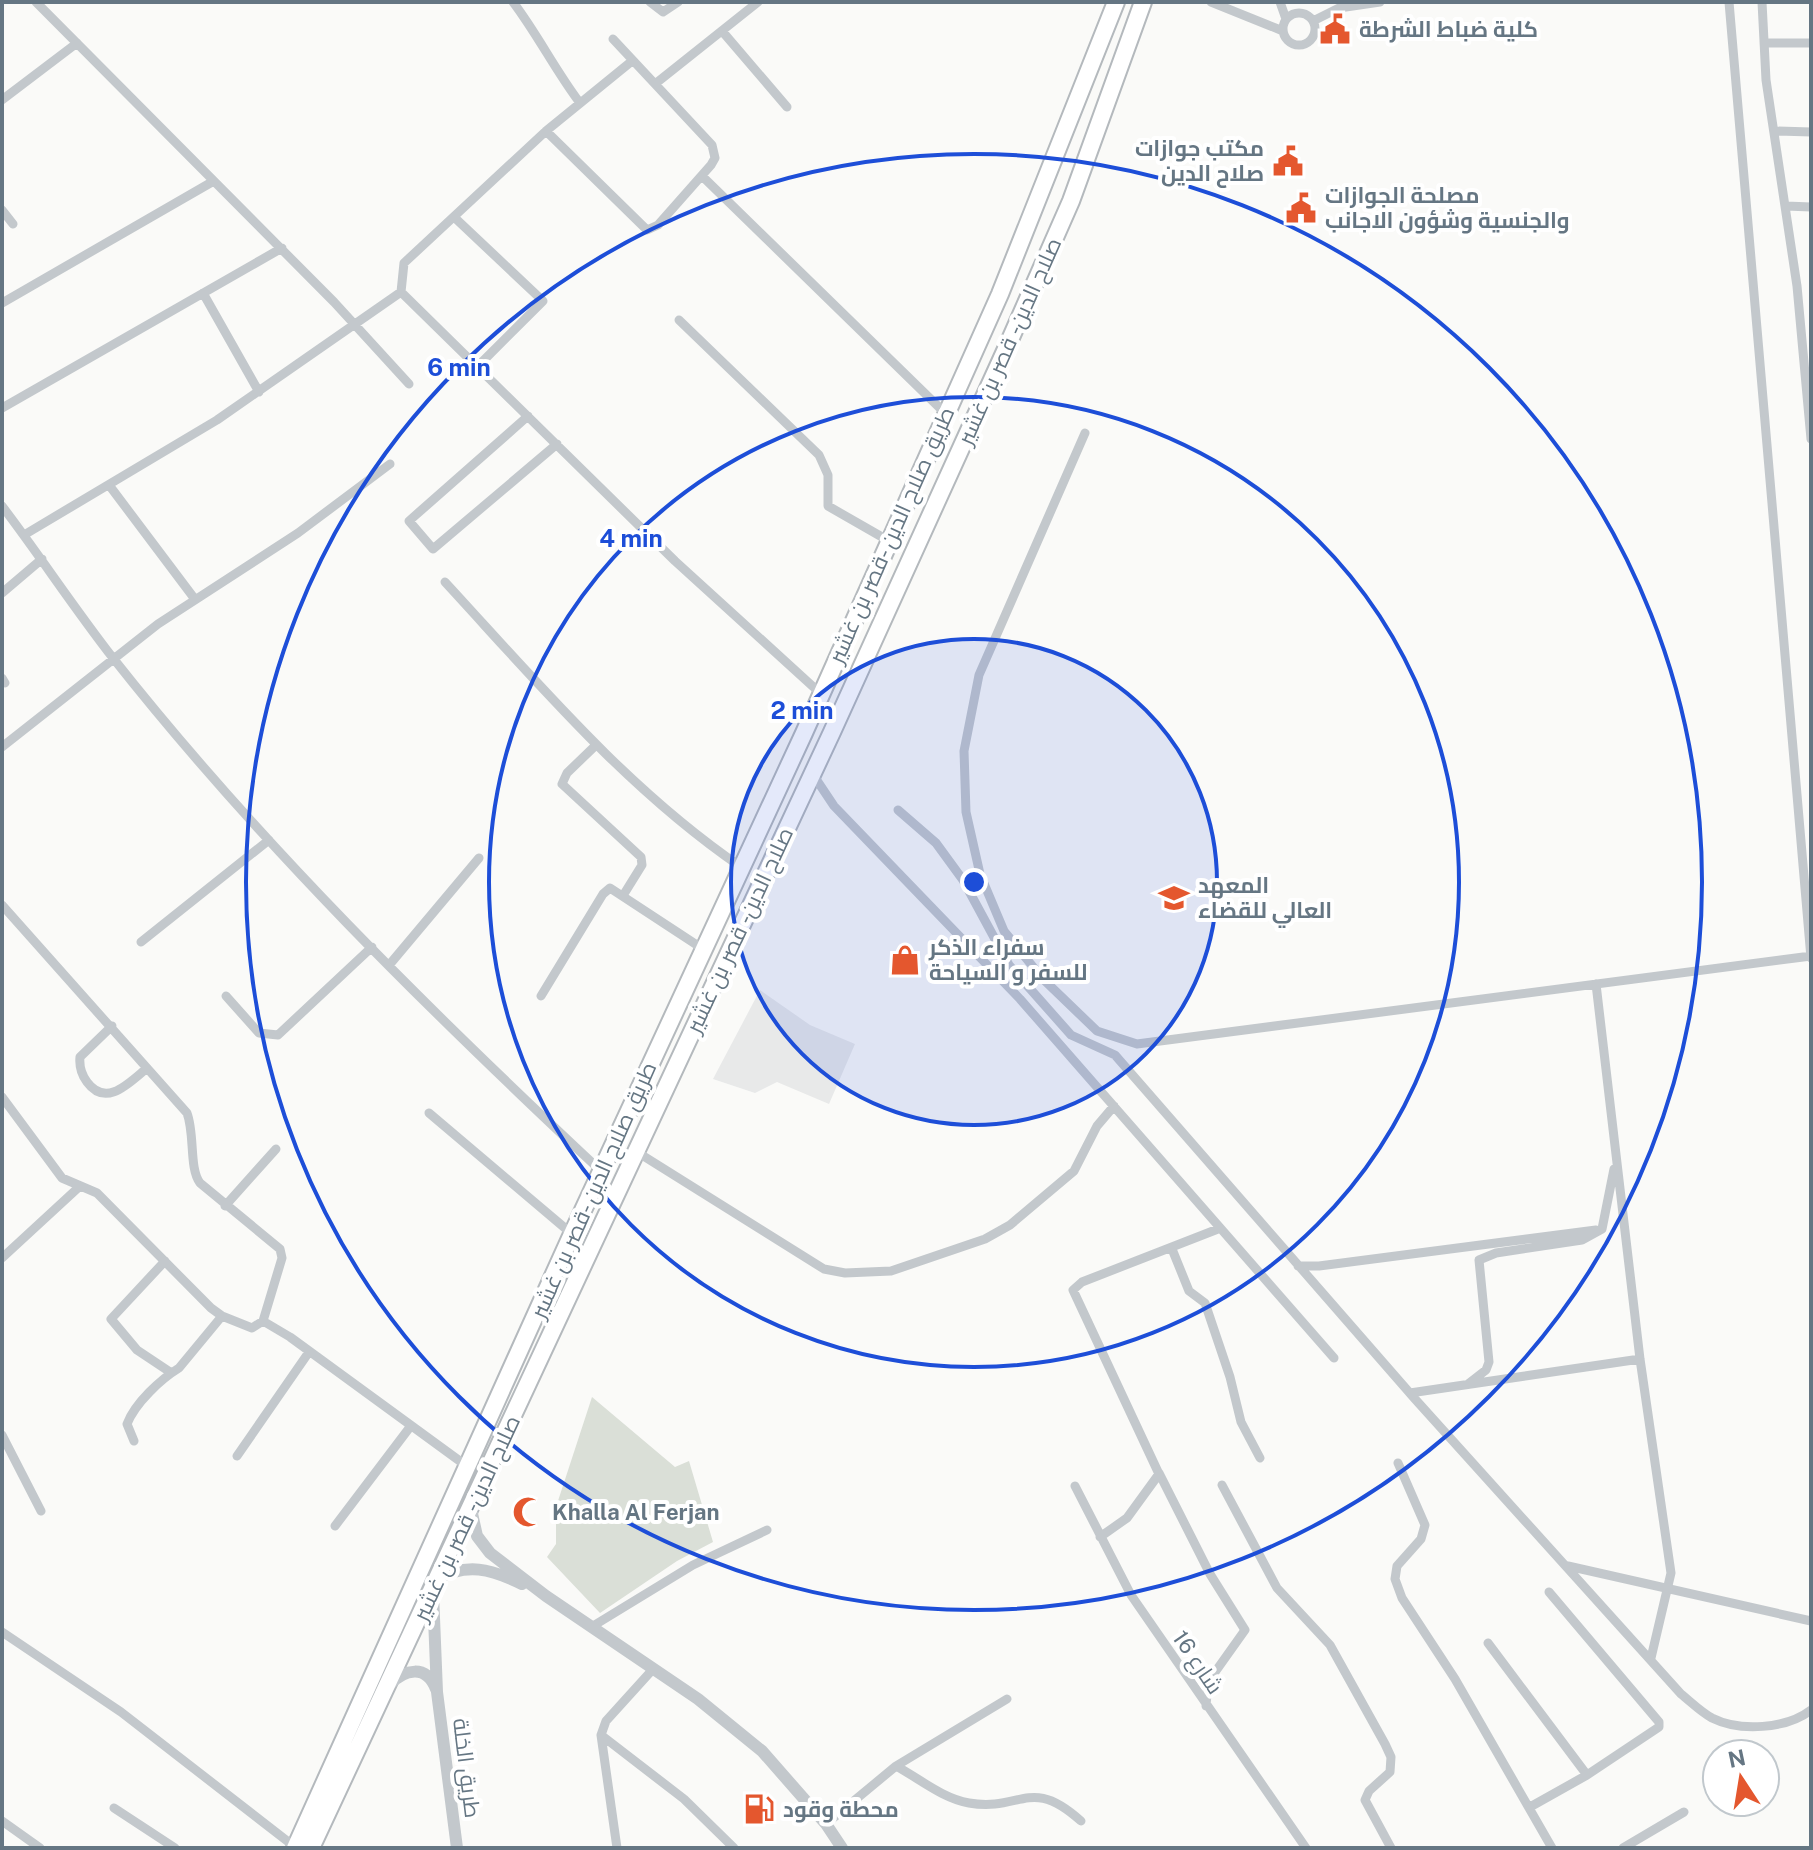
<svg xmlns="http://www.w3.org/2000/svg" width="1813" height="1850" font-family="'Public Sans',Cairo,sans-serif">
<rect width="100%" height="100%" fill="#fafaf8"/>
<path fill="#e8e9e9" d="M760 990 810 1025 855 1044 829 1104 777 1082 755 1093 713 1079Z"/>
<path fill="#dadfd7" d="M592 1397 675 1467 689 1461 713 1542 677 1561 600 1613 547 1557 556 1544V1507Z"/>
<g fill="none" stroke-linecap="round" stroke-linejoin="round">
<g stroke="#b4b9bd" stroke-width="20">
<path id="trunk" d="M295 1848 572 1234 804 733 1000 294 1116 2
M311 1848 832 732 1006 349 1071 201 1143 2"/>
</g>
<path stroke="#c3c8cc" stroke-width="9" d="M36 2 334 302 409 384
M513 2C538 35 555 70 580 103
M650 2 663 12 678 2
M1211 2 1283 31
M1280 2 1286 19
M1729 2 1811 958
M1762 2 1766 80 1797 286 1811 439
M1283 29a16 16 0 1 1 32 0a16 16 0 1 1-32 0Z
M1313 21 1339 8 1380 2
M722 31 787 107
M1764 43H1811
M655 84 758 2
M2 100 77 43
M546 131 647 230 658 225 711 165 715 158 712 145 613 39
M1775 131 1811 132
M702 176 946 414
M1786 206 1811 207
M2 210 13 224
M454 217 543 301 478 366
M401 292 404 263 546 131 632 61
M203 293 259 392
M2 303 212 182
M679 320 819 455 828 475V506L889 541
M2 408 282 248
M528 416 409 521 433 549 557 444
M1085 433 979 675 964 751 966 812 980 874 1004 931 1043 979 1097 1031 1137 1044 1811 956
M109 485 194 598
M2 506C40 556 74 608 113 658 259 843 429 1010 601 1171
M24 535 217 420 401 292 675 561 820 693
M445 582C538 683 627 789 741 867
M2 593 42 559
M2 678 5 683
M595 746 567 773 562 784 641 857 642 865 624 894
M2 747 158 624 298 533 390 464
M812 773 834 806 1020 999 1334 1358
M898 810 936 843 963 880 1009 965 1071 1035 1115 1055 1415 1399 1681 1694C1691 1702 1701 1712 1712 1718 1740 1732 1786 1729 1811 1710
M2 905 187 1113C195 1134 189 1169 200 1183L280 1249 282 1258 263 1321
M141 942 269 840
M390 964 479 858
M1596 984 1640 1359 1671 1573 1651 1658
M226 996 259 1033 278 1035 372 947
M541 996 603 894 610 888 703 949
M112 1026 80 1057C79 1067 81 1074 87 1082 106 1108 129 1083 147 1068
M2 1097 62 1178 97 1193 211 1308 222 1316 252 1328 263 1321 290 1337 468 1467
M429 1113 572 1234
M637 1152 824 1269 845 1273 891 1271 985 1239 1010 1225 1074 1171 1097 1126 1114 1106
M225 1206 276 1149
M1172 1249 1189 1291 1205 1303 1230 1377 1241 1422 1260 1458
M2 1258 79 1187
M165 1261 111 1319 137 1350 170 1372
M1298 1266H1319L1596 1230
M1468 1384 1486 1370 1489 1362 1479 1260 1496 1253 1582 1240 1602 1229 1614 1169
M1410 1393 1640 1359
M2 1435 41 1511
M134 1441 127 1424C135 1403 161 1379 179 1368L222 1316
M237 1456 309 1352
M1398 1463 1425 1525 1421 1539 1397 1566 1395 1579 1402 1598 1455 1679 1552 1848
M1159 1473 1210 1574 1245 1630 1208 1682 1206 1706
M1222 1485 1277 1588 1330 1645 1385 1744 1391 1757 1390 1772 1369 1791 1365 1800 1391 1848
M1075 1486 1131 1595 1306 1848
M335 1526 410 1427
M1100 1537 1127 1518 1159 1474 1073 1290 1082 1282 1218 1229
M1568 1566 1811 1621
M593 1626 693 1565 767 1530
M2 1632 121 1712 295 1847
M1488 1643 1587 1775
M601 1735 684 1799 734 1848
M896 1766C920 1779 942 1798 969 1803 1022 1812 1030 1775 1081 1821
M1530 1807 1587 1775 1659 1727V1722L1549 1592
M114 1808 175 1848
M2 1821 40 1848
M826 1824 896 1766 1007 1699
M617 1848 601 1735 606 1721 654 1668
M1623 1848 1684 1812"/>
<path stroke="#c3c8cc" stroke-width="12" d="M471 1509 477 1536 490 1553 546 1596 698 1699 762 1751 826 1824 842 1848
M435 1580C467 1562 491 1569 522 1584
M433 1593 437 1692 457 1848
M389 1685C405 1669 426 1664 436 1689"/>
<use href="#trunk" stroke="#fff" stroke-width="16"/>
</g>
<circle cx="974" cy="882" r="243" fill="#1d4ed8" fill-opacity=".12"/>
<g fill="none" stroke="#1d4ed8" stroke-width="4">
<circle cx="974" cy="882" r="243"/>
<circle cx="974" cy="882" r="485"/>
<circle cx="974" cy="882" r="728"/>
</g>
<defs>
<g id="civic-bare" transform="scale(2.4)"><path d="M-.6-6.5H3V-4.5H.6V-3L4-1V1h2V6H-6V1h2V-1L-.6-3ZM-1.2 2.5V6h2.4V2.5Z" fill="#e4572e" stroke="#fff" stroke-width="2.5" paint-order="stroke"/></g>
<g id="university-bare" transform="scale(2.4)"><path d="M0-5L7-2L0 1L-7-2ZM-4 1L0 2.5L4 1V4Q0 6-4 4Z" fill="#e4572e" stroke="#fff" stroke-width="2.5" paint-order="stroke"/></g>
<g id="shop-bare" transform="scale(2.4)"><path d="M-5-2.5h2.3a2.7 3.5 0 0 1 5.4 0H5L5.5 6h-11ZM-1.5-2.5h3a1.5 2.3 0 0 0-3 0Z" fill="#e4572e" stroke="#fff" stroke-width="2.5" paint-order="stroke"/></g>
<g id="mosque-bare" transform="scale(2.4)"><path d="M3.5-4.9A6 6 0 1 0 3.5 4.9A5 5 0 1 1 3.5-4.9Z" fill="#e4572e" stroke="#fff" stroke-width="2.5" paint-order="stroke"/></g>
<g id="fuel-bare" transform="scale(2.4)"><path d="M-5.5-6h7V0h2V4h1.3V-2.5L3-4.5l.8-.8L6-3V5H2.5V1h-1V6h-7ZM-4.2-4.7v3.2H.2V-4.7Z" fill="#e4572e" stroke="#fff" stroke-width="2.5" paint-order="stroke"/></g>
</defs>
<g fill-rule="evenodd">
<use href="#civic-bare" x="1335" y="29"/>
<use href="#civic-bare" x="1288" y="161"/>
<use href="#civic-bare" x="1301" y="208"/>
<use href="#university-bare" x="1174" y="898"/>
<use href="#shop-bare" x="905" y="960"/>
<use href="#mosque-bare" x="528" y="1512"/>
<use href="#fuel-bare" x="759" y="1809"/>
</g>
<g text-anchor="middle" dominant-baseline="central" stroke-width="8" stroke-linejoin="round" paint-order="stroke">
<g font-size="22" font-weight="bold" fill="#657683" stroke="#fff" text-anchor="start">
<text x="1359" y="29">كلية ضباط الشرطة</text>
<text x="1264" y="148" text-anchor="end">مكتب جوازات<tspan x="1264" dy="25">صلاح الدين</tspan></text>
<text x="1325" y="195">مصلحة الجوازات<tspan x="1325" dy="25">والجنسية وشؤون الاجانب</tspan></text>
<text x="1198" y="885">المعهد<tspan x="1198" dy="25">العالي للقضاء</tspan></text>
<text x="929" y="947">سفراء الذكر<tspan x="929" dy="25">للسفر و السياحة</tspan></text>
<text x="552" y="1512">Khalla Al Ferjan</text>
<text x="783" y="1809">محطة وقود</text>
</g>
<g font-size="22" fill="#657683" stroke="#fff">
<text transform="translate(1009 341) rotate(-66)">صلاح الدين - قصر بن غشير</text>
<text transform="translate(891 535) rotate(-66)">طريق صلاح الدين -قصر بن غشير</text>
<text transform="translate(739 930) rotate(-65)">صلاح الدين - قصر بن غشير</text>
<text transform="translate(593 1190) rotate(-66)">طريق صلاح الدين -قصر بن غشير</text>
<text transform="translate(466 1518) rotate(-65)">صلاح الدين - قصر بن غشير</text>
<text transform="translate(1198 1662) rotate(56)">شارع 16</text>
<text transform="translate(467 1768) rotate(83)">طريق الخلة</text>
</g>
</g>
<circle cx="974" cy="882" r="12" fill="#1d4ed8" stroke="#fff" stroke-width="4"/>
<g font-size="24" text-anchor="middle" font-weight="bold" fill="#1d4ed8" stroke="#fff" stroke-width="8" stroke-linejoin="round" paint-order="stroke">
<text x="459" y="376">6 min</text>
<text x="631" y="547">4 min</text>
<text x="802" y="719">2 min</text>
</g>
<rect width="1813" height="1850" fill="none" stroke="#657683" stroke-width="8"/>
<g transform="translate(1741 1778) rotate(348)"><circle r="38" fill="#ffffff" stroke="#c1c8cd" stroke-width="2"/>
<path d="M0-6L14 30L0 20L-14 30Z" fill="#e4572e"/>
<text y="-12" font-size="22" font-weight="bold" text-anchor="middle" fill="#657683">N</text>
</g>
</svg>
